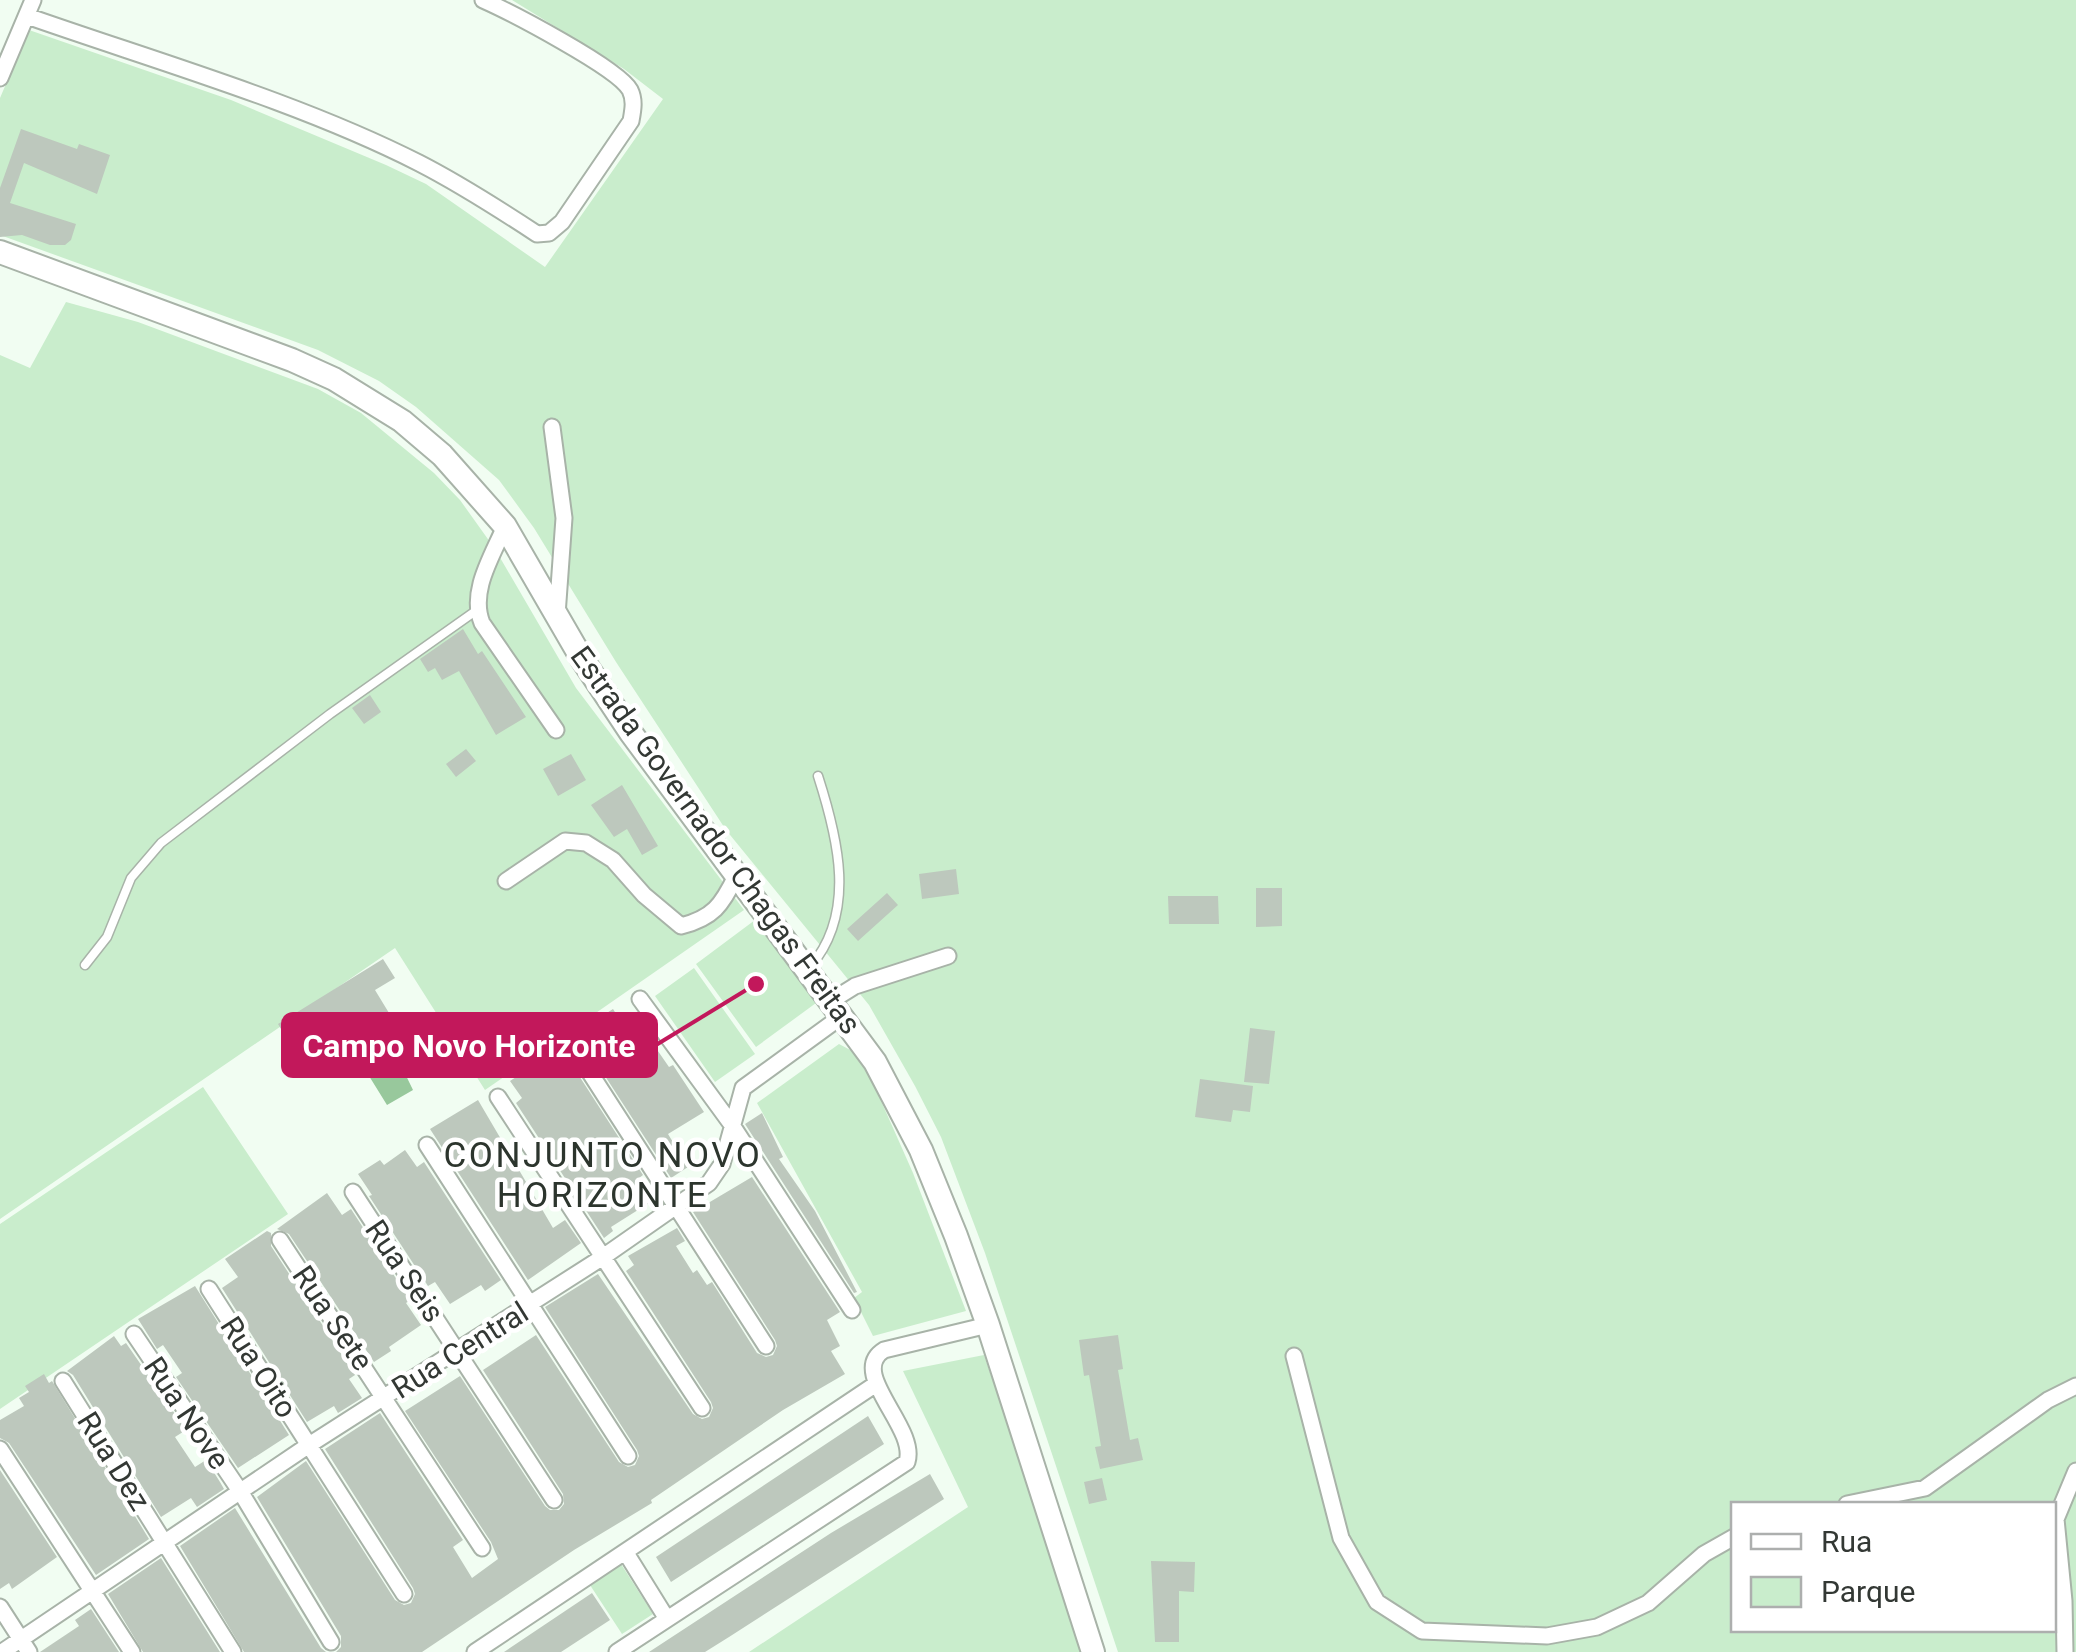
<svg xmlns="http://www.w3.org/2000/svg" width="2076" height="1652" font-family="Roboto,sans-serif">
<rect width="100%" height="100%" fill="#f1fdf2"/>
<path fill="#c9edcc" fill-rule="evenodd" d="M512 0H2076V1652H1118L985 1253 941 1137 915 1086 869 1005 726 830 616 662 534 528 499 480 416 407 379 381 318 350 0 235V98L29 30 231 100 386 165 426 184 545 267 663 99 624 69ZM1734 1504H2054V1630H1734Z
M66 302 138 322 318 389 361 413 434 473 460 500 495 549 576 688 744 910 485 1090 395 948 0 1219V355L30 368Z
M755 920 816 1003 756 1047 696 964Z
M694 968 755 1054 715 1082 655 996Z
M839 1044 854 1052 866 1067 913 1173 966 1311 873 1336 854 1298 862 1292 757 1103Z
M203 1087 288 1214 0 1409V1224Z
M984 1355 1086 1652H749L968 1507 903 1371Z
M621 1564 653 1614 622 1634 590 1585Z"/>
<path fill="#98c89c" d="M384 1047 394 1051 413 1090 387 1105 361 1063 366 1060 370 1066 374 1065 377 1051Z"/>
<path fill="#bdc8bd" d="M21 129 77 149 79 144 110 155 97 194 24 163 10 203 76 224 71 240 65 245H50L22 235 0 237V188Z
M463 629 478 654 482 651 526 717 496 735 459 671 442 680 435 668 428 672 420 659Z
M370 695 381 712 364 724 352 708Z
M466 749 476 761 456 777 446 764Z
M571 754 586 780 558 796 543 769Z
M622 785 658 846 642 855 627 829 614 837 591 805Z
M956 869 959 894 922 899 919 874Z
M1256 888H1282V926L1256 927Z
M887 893 898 905 858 941 847 929Z
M1168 896H1218L1219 924H1169Z
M383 959 395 978 375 990 389 1013 328 1051 326 1047 316 1053 313 1048 298 1057 278 1024Z
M613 1009 627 1031 642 1021 654 1039 651 1041 669 1067 673 1065 704 1112 668 1134 688 1167 671 1178 583 1042 577 1037V1032Z
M1250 1028 1275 1031 1269 1084 1244 1082Z
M563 1046 565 1054 643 1175 635 1181 649 1203 611 1227 613 1231 604 1238 516 1103 522 1098 510 1081Z
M1200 1079 1253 1086 1250 1112 1233 1110 1231 1122 1195 1117Z
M478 1100 553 1228 565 1220 581 1243 528 1280 430 1129Z
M762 1113 783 1157 779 1159 815 1211 857 1292 854 1293 745 1124Z
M405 1150 417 1167 424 1162 501 1280 485 1291 481 1285 450 1304 435 1282 428 1286 369 1196 372 1195 358 1174 380 1160 384 1165Z
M752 1177 840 1312 827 1320 840 1346 831 1351 845 1374 783 1410 651 1500 652 1503 574 1550 422 1652H336L341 1647V1636L257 1497 306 1461 395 1600 404 1605 411 1603 415 1594 413 1588 325 1449 380 1413 463 1540 453 1547 472 1578 498 1559 491 1542 405 1411 460 1376 545 1506 550 1510H559L564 1504 563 1494 483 1370 536 1335 619 1462 628 1467 635 1465 639 1456 637 1450 545 1307 598 1274 693 1414 702 1419 709 1417 713 1408 711 1402 626 1271 634 1265 628 1256 677 1228 685 1241 676 1246 693 1273 697 1270 707 1285 712 1282 757 1353 766 1357 773 1355 777 1346 775 1340 693 1212Z
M327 1193 342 1215 351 1209 410 1300 406 1303 421 1325 389 1347 391 1351 374 1362 289 1234 277 1229Z
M267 1231 271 1233V1246L355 1375 349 1379 362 1398 338 1413 334 1406 307 1422 222 1288 238 1277 225 1259Z
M195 1286 289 1435 238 1468 176 1377 182 1373 163 1345 157 1349 138 1319Z
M1118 1335 1123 1369 1118 1370 1130 1440 1138 1438 1143 1460 1100 1469 1095 1447 1101 1446 1089 1375 1084 1376 1079 1340Z
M114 1336 121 1346 126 1343 186 1430 175 1437 195 1467 206 1460 220 1482 224 1489 197 1507 191 1498 161 1517 73 1375 67 1371Z
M44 1374 49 1383 52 1381 149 1539 96 1575 9 1443 0 1438V1420L24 1406 19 1398 29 1392 25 1386Z
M868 1416 884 1444 671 1582 656 1557Z
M0 1470 57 1557 12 1589 9 1583 0 1589Z
M930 1474 944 1499 729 1637 705 1652H649L831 1533Z
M1102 1478 1107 1500 1089 1504 1084 1482Z
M235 1508 321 1648 326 1652H244L180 1546Z
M161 1558 220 1652H143L108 1594Z
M1151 1561 1195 1562 1194 1592 1179 1591V1642H1155Z
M592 1593 610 1620 561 1652H504Z
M91 1609 119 1652H40L79 1626 75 1620Z"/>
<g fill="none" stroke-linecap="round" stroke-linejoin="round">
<g stroke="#a8b3a8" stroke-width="11">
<path id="service" d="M85 965 107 937 131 878 161 843 330 714 477 610
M810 967C857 913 838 838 818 776"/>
</g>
<g stroke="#a8b3a8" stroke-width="19">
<path id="minor" d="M27 16C155 61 299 102 419 163 460 184 499 209 537 234L549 233 562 222 631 121C633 110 635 100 630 90 618 68 510 12 483 0
M0 78 33 0
M552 427 564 518 557 615
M505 526C493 555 469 591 482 623L556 730
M506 881 565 841 586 843 613 860 644 895 681 926C713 918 722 905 736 876
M640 999 732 1125 852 1310
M831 1001 855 986 948 956
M574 1048 766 1346
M498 1097 702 1408
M427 1145 628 1456
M353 1192 554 1500
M280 1240 482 1548
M209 1289 404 1594
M134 1334 240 1491 331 1642
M1294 1356 1341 1538 1377 1602 1422 1631 1547 1636 1597 1627 1648 1603 1704 1554 1734 1537
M63 1381 233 1652
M0 1449 132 1652
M1847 1504 1925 1488 2048 1400 2076 1386
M626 1553 667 1619
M0 1607 29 1652
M2 1652 309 1445 603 1257 709 1183 722 1164 743 1088 842 1016
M475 1652 876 1384
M617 1652 907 1462C918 1427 847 1373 884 1350L988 1325
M2065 1652 2064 1601 2056 1519 2076 1471"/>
</g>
<g stroke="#a8b3a8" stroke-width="26">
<path id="secondary" d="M0 252 292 360 334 379 402 421 442 455 505 526 582 659 631 733 875 1062 921 1150 956 1236 988 1325 1093 1652"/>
</g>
<use href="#service" stroke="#fff" stroke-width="8"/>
<use href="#minor" stroke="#fff" stroke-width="15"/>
<use href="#secondary" stroke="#fff" stroke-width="22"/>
</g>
<g text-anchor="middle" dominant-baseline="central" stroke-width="9" stroke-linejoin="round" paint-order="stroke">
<g font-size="30" fill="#333834" stroke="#fff">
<text transform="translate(716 840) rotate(54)">Estrada Governador Chagas Freitas</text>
<text transform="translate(405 1271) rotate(56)">Rua Seis</text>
<text transform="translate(333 1318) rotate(56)">Rua Sete</text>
<text transform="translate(460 1350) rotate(-32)">Rua Central</text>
<text transform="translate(259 1367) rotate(57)">Rua Oito</text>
<text transform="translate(187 1413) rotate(56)">Rua Nove</text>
<text transform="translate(114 1461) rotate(58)">Rua Dez</text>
</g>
<g font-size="35" letter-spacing="2.5" fill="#2c352d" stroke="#fff">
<text x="603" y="1155">CONJUNTO NOVO<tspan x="603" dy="40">HORIZONTE</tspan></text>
</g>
</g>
<path fill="none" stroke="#c2185b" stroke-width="4" d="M756 984L656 1045"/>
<circle fill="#c2185b" stroke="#fff" stroke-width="4" cx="756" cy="984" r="10"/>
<rect fill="#c2185b" stroke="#c2185b" stroke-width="4" x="283" y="1014" width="373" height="62" rx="10"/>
<g font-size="32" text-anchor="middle" font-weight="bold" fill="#fff">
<text x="469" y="1057">Campo Novo Horizonte</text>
</g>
<rect x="1731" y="1502" width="325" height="130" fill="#ffffff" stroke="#adafae" stroke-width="2.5"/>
<rect x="1751" y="1534" width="50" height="15" fill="#ffffff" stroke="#adafae" stroke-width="2.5"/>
<text x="1821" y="1552" font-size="30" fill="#333834">Rua</text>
<rect x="1751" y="1577" width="50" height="30" fill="#c9edcc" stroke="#adafae" stroke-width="2.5"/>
<text x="1821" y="1602" font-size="30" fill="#333834">Parque</text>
</svg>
